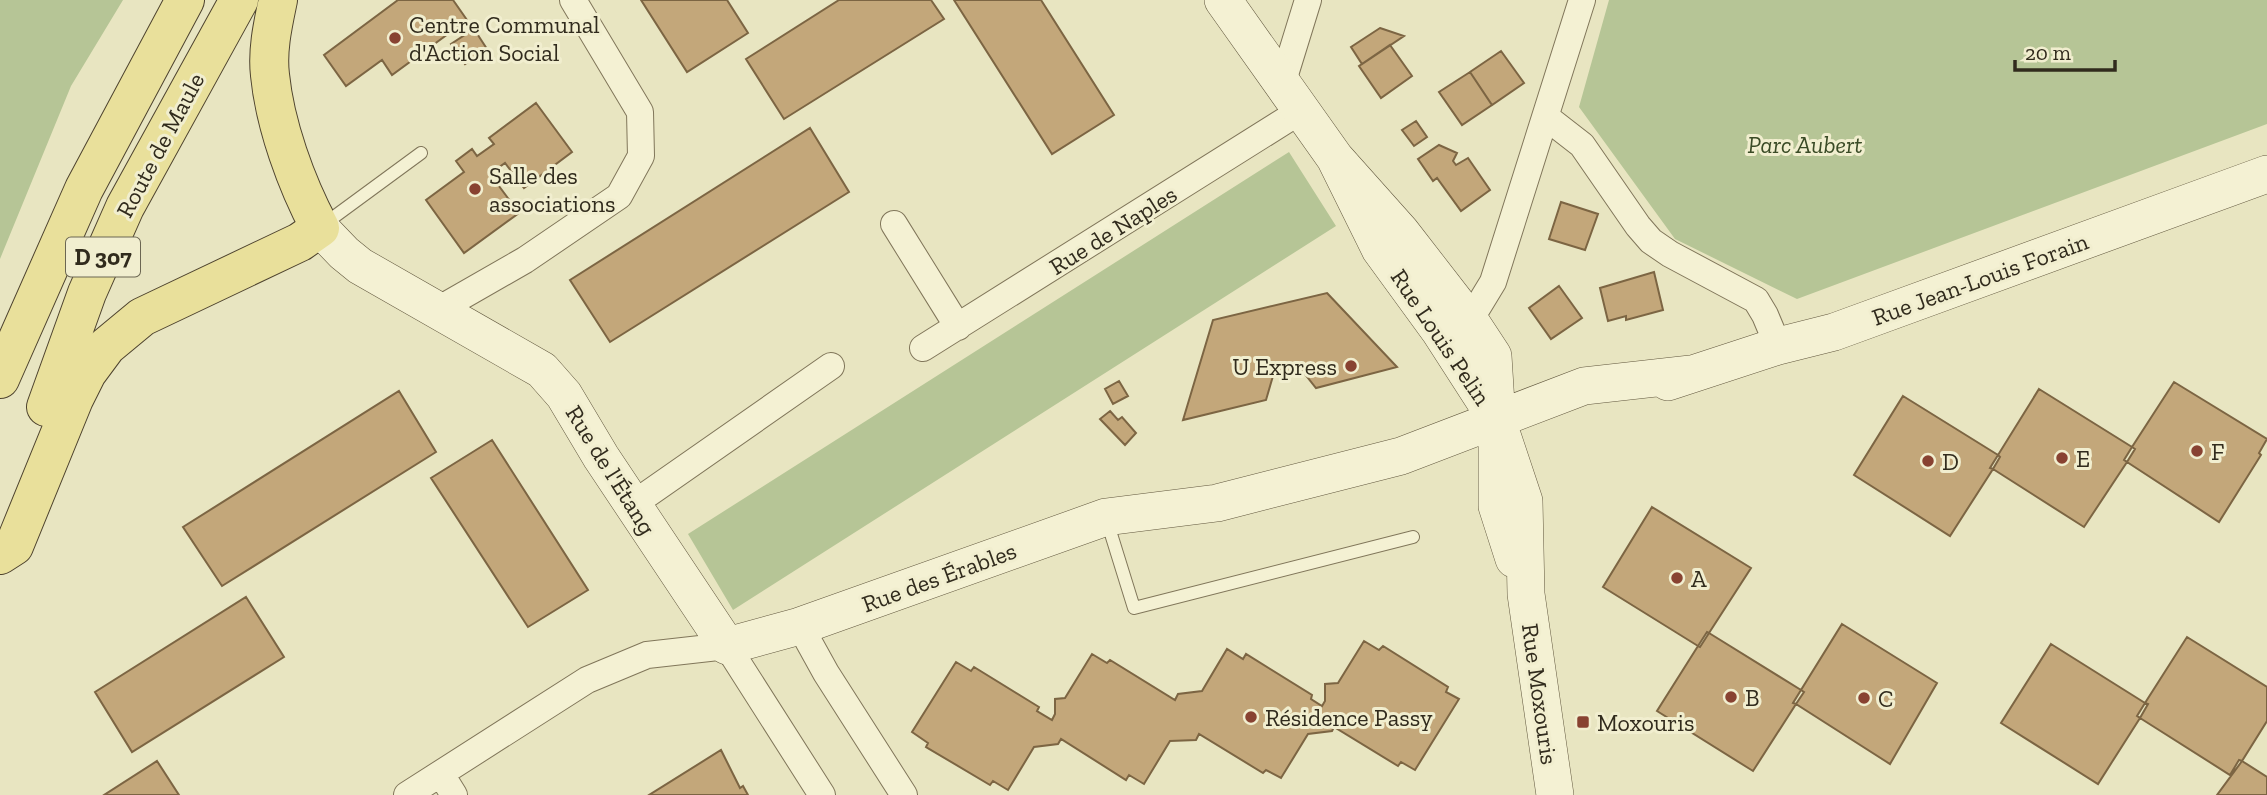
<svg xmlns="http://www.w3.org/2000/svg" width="2267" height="795" font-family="'Zilla Slab',serif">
<rect width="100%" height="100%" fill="#e8e5c1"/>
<path fill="#b6c596" d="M0 0H123L71 86 0 259Z
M1609 0H2267V124L1797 299 1675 239 1579 107Z
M1289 152 1336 226 733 610 688 534Z"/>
<path fill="#c3a77a" stroke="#7c6543" stroke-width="2" d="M398 0H453L467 20 392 75 382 60 346 86 324 55Z
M641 0H727L748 33 687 72Z
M839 0H931L944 19 784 119 746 59Z
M954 0H1041L1114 115 1052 154Z
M1380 28 1404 36 1362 64 1351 47Z
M474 29 487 49 465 64 451 44Z
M1390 45 1412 76 1381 98 1359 66Z
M1501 51 1524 83 1492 105 1470 72Z
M1470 72 1492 105 1462 125 1439 92Z
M536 103 572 152 524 188 505 163 490 174 519 213 464 253 426 200 464 172 456 161 472 149 477 156 494 144 489 138Z
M1416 121 1427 137 1414 146 1402 130Z
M810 128 849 192 610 342 570 280Z
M1439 145 1457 153 1453 161 1456 165 1468 158 1490 190 1461 211 1437 178 1433 181 1418 159Z
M1561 202 1598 214 1585 250 1549 239Z
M1654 272 1663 310 1626 320V316L1608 321 1600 288Z
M1559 286 1582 318 1551 339 1529 308Z
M1327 293 1397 367 1316 388 1300 368 1273 376 1266 400 1183 420 1213 320Z
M1119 381 1128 396 1113 404 1105 389Z
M2174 382 2267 439 2259 453 2261 455 2219 522 2127 462 2135 449 2132 447Z
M2039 389 2132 447 2124 460 2127 462 2084 527 1993 469 2000 457 1998 455Z
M399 391 436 452 222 586 183 527Z
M1903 396 1998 455 1990 468 1993 469 1950 536 1854 475Z
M1110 411 1118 420 1122 417 1136 433 1125 445 1100 419Z
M492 440 588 590 528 627 431 478Z
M1652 507 1751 568 1709 633 1707 632 1698 646 1603 587Z
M246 597 284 657 132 752 95 692Z
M1842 624 1937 683 1890 764 1796 704 1804 692 1801 690Z
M1709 633 1801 690 1793 703 1796 704 1753 771 1657 711 1698 646 1700 647Z
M2187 637 2267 687V721L2242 761 2239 760 2230 775 2140 718 2148 704 2145 703Z
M1364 641 1379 650 1383 646 1448 687 1446 692 1459 699 1415 770 1401 762 1398 766 1334 727 1332 731 1308 734 1281 778 1266 770 1263 773 1199 734 1196 740 1170 741 1144 784 1129 775 1126 780 1061 739 1058 744 1034 747 1008 790 993 781 990 785 926 747 928 743 912 732 956 662 971 671 974 667 1039 707 1037 711 1052 720 1055 714V699L1065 698 1092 654 1107 663 1110 660 1175 700 1178 694 1202 691 1227 649 1243 659 1246 654 1312 695 1311 699 1322 706 1325 701V684L1338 683Z
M2051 644 2145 703 2137 716 2140 718 2098 784 2001 723Z
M721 750 740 788 743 786 748 795H649Z
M157 761 179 795H104Z
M2242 761 2267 777V795H2217Z"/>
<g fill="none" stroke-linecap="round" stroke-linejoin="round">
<g stroke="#80765a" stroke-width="14">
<path id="lane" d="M323 225 421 153
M1107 521 1134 608 1413 537"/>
</g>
<g stroke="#80765a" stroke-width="28">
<path id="street" d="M1283 81 1308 0
M1546 117 1582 145 1638 226 1651 241 1670 254 1756 300 1765 315 1778 346
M894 224 958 327
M436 311 525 260 619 196 641 156 640 112 573 0
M1462 333 1493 282 1582 0
M923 348 1302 110
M632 505 831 366
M800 626 826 673 904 795
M441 774 454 795
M407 795 587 680 647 655 727 646 822 795"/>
</g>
<g stroke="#61573e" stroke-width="38">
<path id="secondary" d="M1223 0 1335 158 1401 232 1470 321 1493 356 1497 420V506L1514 559
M1335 158 1380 249 1439 330 1497 420 1524 501 1526 594 1555 795
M320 228 344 253 360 266 542 370 564 395 601 457 727 646 800 626 1106 517 1217 503 1401 456 1584 386 1691 374
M1668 382 1778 346 1834 332 2267 174"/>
</g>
<g stroke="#4e432e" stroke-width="40">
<path id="primary" d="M0 379 84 189 185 0
M46 407 87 293 125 207 239 0
M0 555 14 546 74 399 87 373 107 346 142 317 300 242 320 228C296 183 275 125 270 75 267 50 273 24 278 0"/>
</g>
<use href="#lane" stroke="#f4f1d3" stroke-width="12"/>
<use href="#street" stroke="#f4f1d3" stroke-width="26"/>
<use href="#secondary" stroke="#f4f1d3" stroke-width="37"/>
<use href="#primary" stroke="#e9e09b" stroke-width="38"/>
</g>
<g fill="#884231" stroke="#f1eecf" stroke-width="2.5">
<circle cx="395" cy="38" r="7"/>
<circle cx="475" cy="189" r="7"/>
<circle cx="1351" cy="366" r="7"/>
<circle cx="2197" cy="451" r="7"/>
<circle cx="2062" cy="458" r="7"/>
<circle cx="1928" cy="461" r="7"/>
<circle cx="1677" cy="578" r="7"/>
<circle cx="1731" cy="697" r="7"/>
<circle cx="1864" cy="698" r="7"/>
<circle cx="1251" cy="717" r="7"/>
<rect x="1576" y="715" width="14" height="14" rx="3.5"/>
</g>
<g text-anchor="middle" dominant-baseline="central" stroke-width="6" stroke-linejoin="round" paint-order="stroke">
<rect fill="#f1eecf" stroke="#6b6652" stroke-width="2" x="66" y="237.5" width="74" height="39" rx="5"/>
<g font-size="23" font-weight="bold" fill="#312b1d">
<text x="103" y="257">D 307</text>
</g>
<g font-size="24" fill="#312b1d" stroke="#f1eecf" text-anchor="start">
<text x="409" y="24">Centre Communal<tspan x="409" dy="28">d'Action Social</tspan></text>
<text x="489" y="175">Salle des<tspan x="489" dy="28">associations</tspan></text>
<text x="1337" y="366" text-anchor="end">U Express</text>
<text x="2211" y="451">F</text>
<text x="2076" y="458">E</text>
<text x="1942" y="461">D</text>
<text x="1691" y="578">A</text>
<text x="1745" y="697">B</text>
<text x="1878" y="698">C</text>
<text x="1265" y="717">Résidence Passy</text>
<text x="1597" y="722">Moxouris</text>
</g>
<g font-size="24" font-style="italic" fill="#3a4b26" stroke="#f1eecf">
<text x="1805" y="144">Parc Aubert</text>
</g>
<g font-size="24" fill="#312b1d" stroke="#f1eecf">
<text transform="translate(160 145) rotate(-62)">Route de Maule</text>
<text transform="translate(1113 230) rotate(-32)">Rue de Naples</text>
<text transform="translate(1980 279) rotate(-20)">Rue Jean-Louis Forain</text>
<text transform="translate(1441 337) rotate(56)">Rue Louis Pelin</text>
<text transform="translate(611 470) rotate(58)">Rue de l'Étang</text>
<text transform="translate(939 577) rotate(-20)">Rue des Érables</text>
<text transform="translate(1540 694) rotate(82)">Rue Moxouris</text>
</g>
</g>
<path d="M2015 60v10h100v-10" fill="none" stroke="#312b1d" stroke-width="3.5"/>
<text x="2025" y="60" font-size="21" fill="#312b1d" stroke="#f1eecf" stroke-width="5" paint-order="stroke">20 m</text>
</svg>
